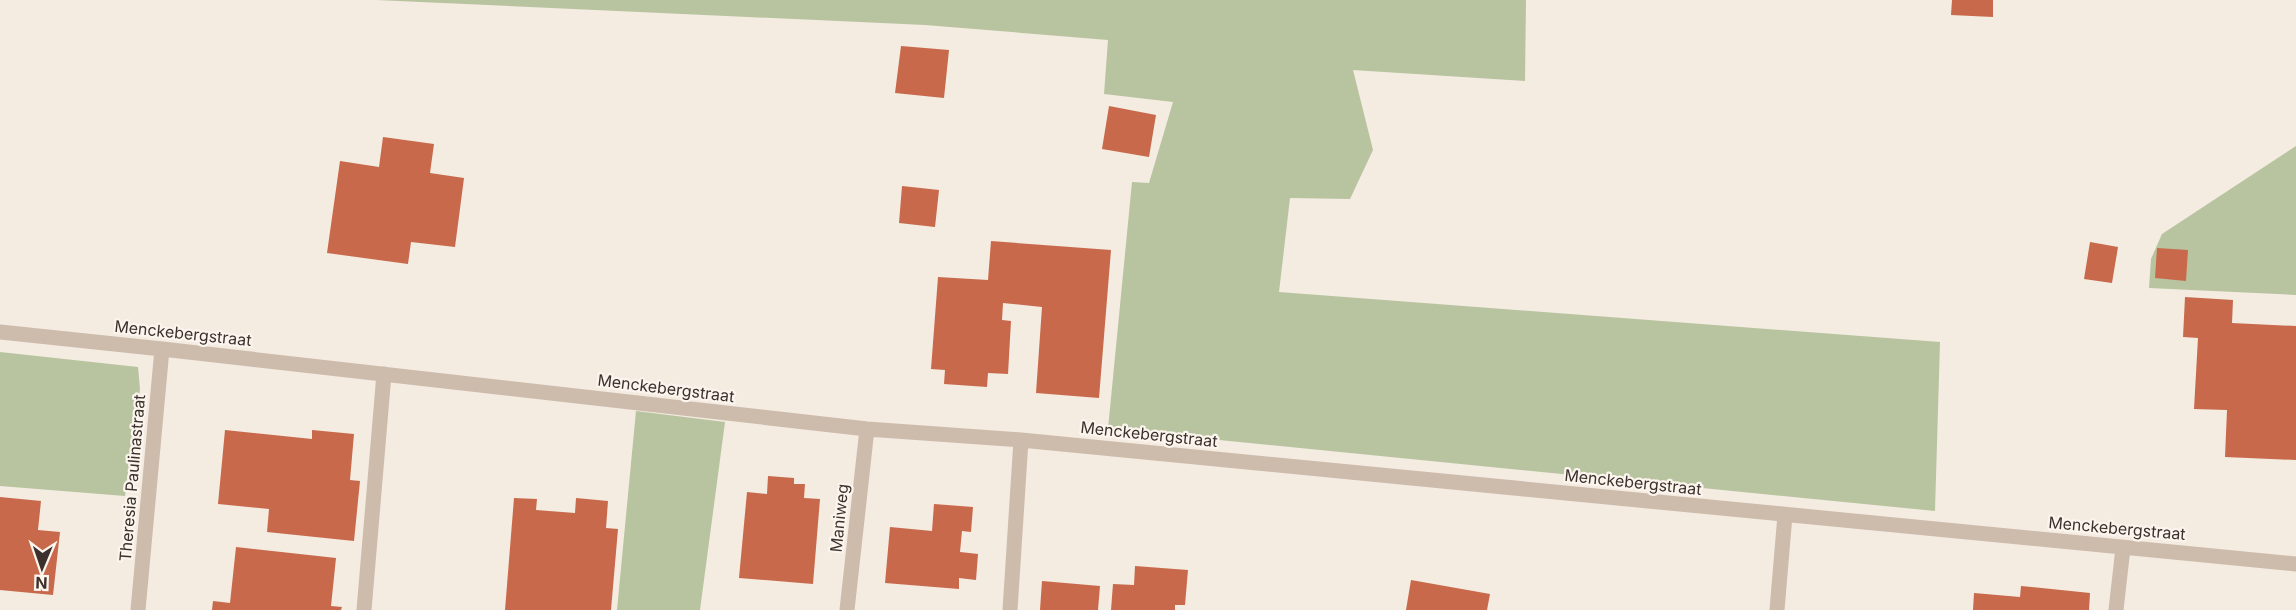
<svg xmlns="http://www.w3.org/2000/svg" width="2296" height="610" font-family="Inter,sans-serif">
<rect width="100%" height="100%" fill="#f4ebe1"/>
<path fill="#b8c4a0" d="M376 0H1526L1525 81 1353 70 1373 150 1350 199 1290 198 1279 292 1940 342 1935 511 1108 429 1132 182 1149 183 1173 102 1104 94 1108 40 925 25Z
M2296 146V295L2149 288 2151 259 2162 234Z
M0 352 138 367 140 389 125 496 0 486Z
M636 411 725 422 700 610H617Z"/>
<path fill="#c8694b" d="M1952 0H1993V17L1951 15Z
M901 46 949 50 944 98 895 93Z
M1109 106 1156 115 1149 157 1102 149Z
M383 137 434 144 430 173 464 178 455 247 411 242 408 264 327 253 340 161 379 167Z
M902 186 939 190 935 227 899 223Z
M991 241 1111 250 1099 398 1036 393 1042 307 1003 303 1002 320 1011 321 1008 374 988 373 987 387 944 384 945 370 931 369 938 277 988 280Z
M2090 242 2118 247 2112 283 2084 279Z
M2157 248 2188 250 2186 281 2155 278Z
M2185 297 2233 300 2232 323 2296 326V460L2225 457 2227 410 2194 409 2198 338 2183 337Z
M225 430 312 439V430L354 434 350 480 360 481 354 541 267 532 269 509 218 504Z
M768 476 794 478V484H805L804 498 820 499 813 584 739 578 747 492 767 494Z
M0 497 41 501 38 530 60 532 53 595 0 590Z
M514 498 537 499 536 510 575 513 576 498 608 501 606 528 618 529 611 610H505Z
M934 504 973 507 971 532 962 531 960 552 978 554 976 580 959 578V589L885 583 890 527 932 531Z
M236 547 336 558 331 606 342 607 341 610H212L213 601 230 603Z
M1135 566 1188 570 1185 605H1175V610H1111L1113 584 1134 585Z
M1411 580 1490 594 1487 610H1406Z
M1042 581 1100 586 1098 610H1040Z
M2021 586 2090 593 2089 610H1973L1974 593 2020 597Z"/>
<g fill="none" stroke-linecap="round" stroke-linejoin="round">
<path stroke="#cdbbac" stroke-width="15" d="M364 610 384 374"/>
<path stroke="#cdbbac" stroke-width="15" d="M0 332 162 349 867 429 1021 440 2296 564
M138 610 162 349
M847 610 867 429
M1010 610 1021 440
M1777 610 1785 515
M2116 610 2123 548"/>
</g>
<g text-anchor="middle" dominant-baseline="central" stroke-width="4.5" stroke-linejoin="round" paint-order="stroke">
<g font-size="16" fill="#3b302b" stroke="#fbf5ee">
<text transform="translate(183 333) rotate(6)">Menckebergstraat</text>
<text transform="translate(666 388) rotate(7)">Menckebergstraat</text>
<text transform="translate(1149 434) rotate(6)">Menckebergstraat</text>
<text transform="translate(132 478) rotate(-85)">Theresia Paulinastraat</text>
<text transform="translate(1633 482) rotate(6)">Menckebergstraat</text>
<text transform="translate(839 518) rotate(-84)">Maniweg</text>
<text transform="translate(2117 528) rotate(5)">Menckebergstraat</text>
</g>
</g>
<g transform="translate(42 568) rotate(182)" stroke="#fbf5ee" stroke-width="4.5" paint-order="stroke">
<path d="M0-4.5L10 22L0 15L-10 22Z" fill="#3b302b"/>
<text y="-9" font-size="16" font-weight="bold" text-anchor="middle" fill="#3b302b">N</text>
</g>
</svg>
